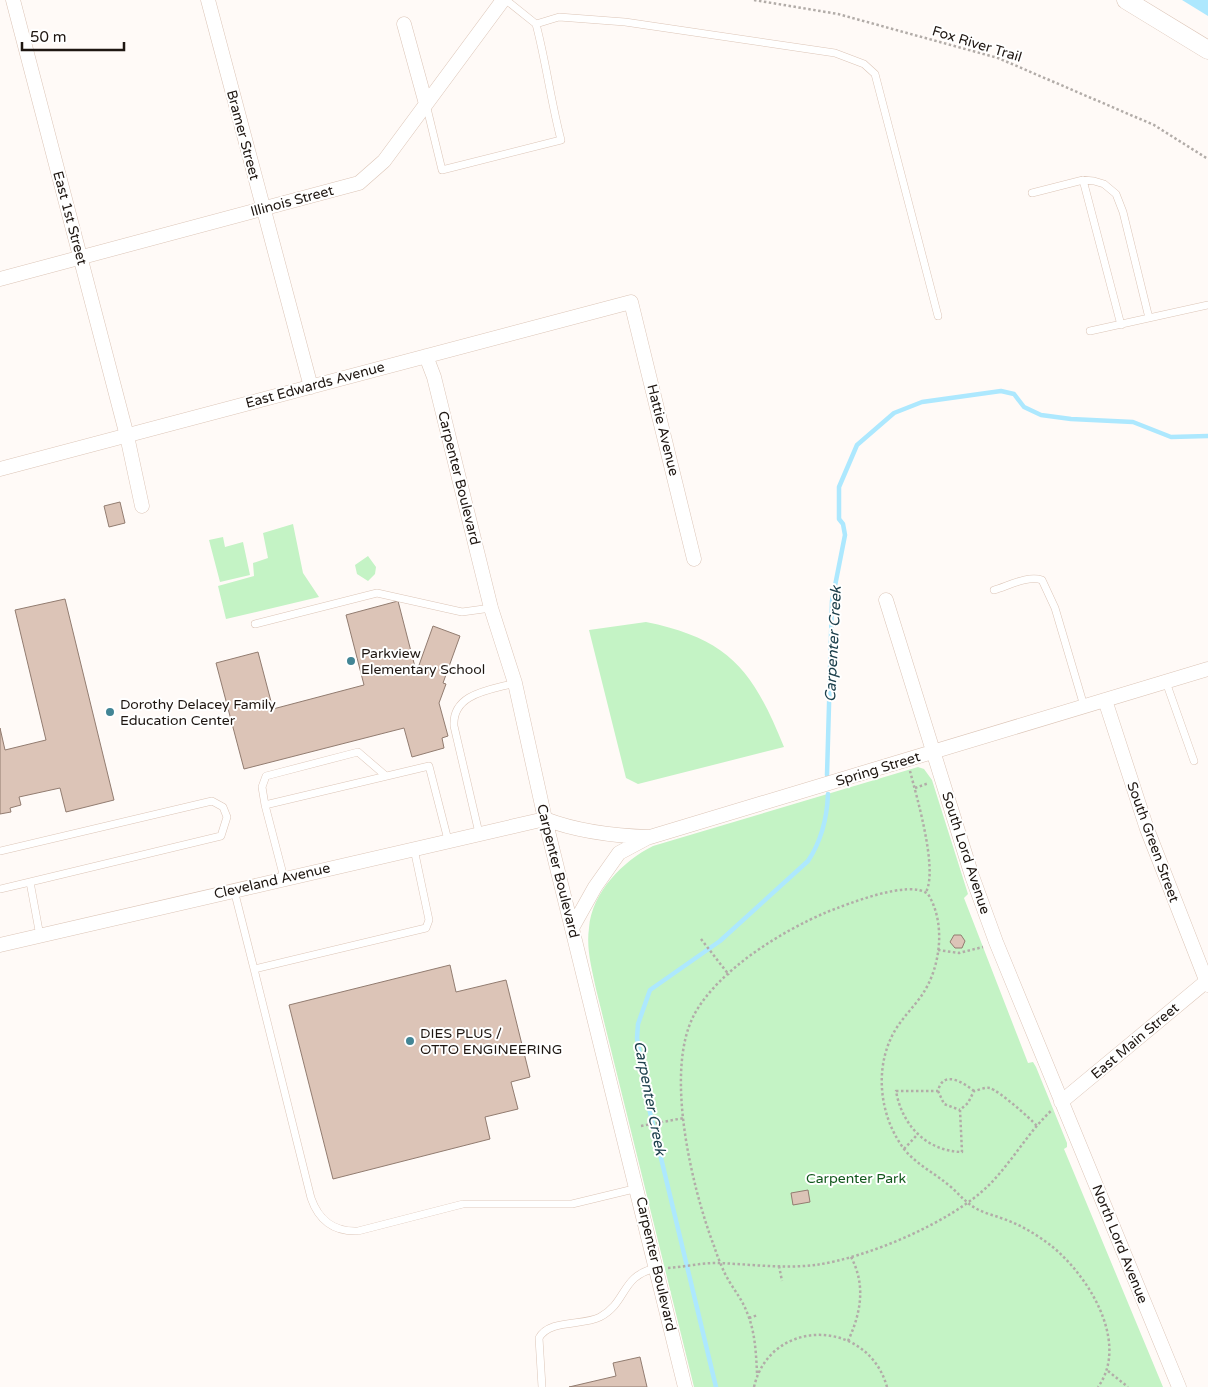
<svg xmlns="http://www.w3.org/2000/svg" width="1208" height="1387" font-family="'Varela Round',sans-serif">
<rect width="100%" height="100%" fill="#fffaf7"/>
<path fill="#c4f3c5" d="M293 524 303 573 319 597 226 619 218 586 254 576 253 563 268 558 263 533Z
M223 537 225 547 243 542 250 575 220 582 209 540Z
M368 556 376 567 375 574 368 581 357 574 355 565Z
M646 622C730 639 753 671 784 747L638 784 626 778 589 630Z
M918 767 924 769 932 780 968 894 964 898 1028 1063 1033 1062 1036 1067 1067 1143V1147L1064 1149 1163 1387H694L596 989C592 969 586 949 589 928 592 892 623 861 653 846Z"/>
<path fill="#ade8fe" d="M1182 0H1208V16Z"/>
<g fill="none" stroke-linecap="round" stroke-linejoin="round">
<path stroke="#ade8fe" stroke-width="4.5" d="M827 775 832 601 845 535 843 524 839 519V487L857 445 894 413 922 402 1001 391 1014 394 1024 407 1041 415 1071 419 1133 422 1171 437 1208 436
M716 1387 649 1108 637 1038 638 1024 650 990 720 941 808 861C822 840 827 819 828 794"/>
</g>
<path fill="#dcc4b7" stroke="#927c70" d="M120 502 125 523 109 527 104 506Z
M65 599 114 800 66 812 60 788 19 797 21 805 10 808 11 812 0 814V728L5 750 46 740 15 610Z
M398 601 415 667 418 668 433 626 460 636 443 683 446 684 439 703 448 736 442 738 444 748 412 757 404 728 244 769 216 663 258 652 273 709 364 685 346 615Z
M954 935H961L965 941 962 948H955L950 942Z
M450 965 456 992 506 980 530 1077 511 1082 518 1109 485 1117 490 1139 333 1179 289 1005Z
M808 1190 810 1202 793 1205 791 1193Z
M640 1357 647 1387H569L616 1376 613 1363Z"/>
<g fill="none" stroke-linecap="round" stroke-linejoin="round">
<g stroke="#dcc5b7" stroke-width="8">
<path id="service" d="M506 0 536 24 559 17 625 22 835 53 864 64 875 74 938 316
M426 104 442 170 561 140C551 102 546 62 536 24
M1083 180 1121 325
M1032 193 1083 180 1094 181 1104 184 1116 194 1123 212 1149 318
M1090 331 1208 305
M994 590C1008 586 1028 575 1042 580L1055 608 1084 706
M255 624 377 593 462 612 491 608
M1166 682 1194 761
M265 805 429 766 448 840
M479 833 454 726C452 693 491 690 515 683
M0 851 212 801 223 807 227 817 221 836 30 882
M284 878 265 805 262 787 266 776 358 752 386 776
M0 889 30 882 40 936
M234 890 254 969 426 928 429 920 414 849
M254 969 311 1198C319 1221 334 1232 358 1231L463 1204H572L638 1188
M542 1387 539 1338C549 1319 583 1326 600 1317 628 1302 620 1276 656 1268"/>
</g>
<g stroke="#dcc5b7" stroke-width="15">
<path id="minor" d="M13 0 127 436 142 506
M208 0 311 387
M404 24 426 104
M0 279 359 183 384 161 503 0
M426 356 434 377 491 608 515 683 545 819 685 1387
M0 469 631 302 694 559
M886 600 972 876 996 942 1179 1387
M1105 700 1147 829 1208 985
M572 928 595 887 619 853 647 838
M0 945 545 819C579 832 614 836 650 837L1208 669
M1061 1102 1208 980"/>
</g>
<g stroke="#dcc5b7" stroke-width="19">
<path id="tertiary" d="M1126 0 1208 50"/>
</g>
<path stroke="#b2aca8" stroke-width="2.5" stroke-dasharray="2.5 2.5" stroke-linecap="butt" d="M754 0 838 14 998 58 1154 125 1208 159
M910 771C917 798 938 869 926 892
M915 788 929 783
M701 939 729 975
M938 950 959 953 983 947
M938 1091 944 1104 960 1110
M974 1091C964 1083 943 1069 938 1091H896C902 1125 926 1151 962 1152L960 1110 968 1103 974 1091C979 1090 985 1087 990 1088 999 1091 1030 1118 1037 1126
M641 1126 684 1118
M904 1149 917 1135
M779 1266 782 1281
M668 1268C684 1267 700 1263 717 1263 749 1264 783 1269 815 1265 867 1258 952 1222 989 1185 1012 1162 1028 1132 1052 1110
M749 1318 758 1315
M848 1341C861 1313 866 1285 851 1257
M1108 1371 1128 1387
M757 1373C756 1352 755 1330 746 1310 742 1300 735 1291 729 1281 723 1271 718 1258 714 1246 692 1188 664 1072 694 1015 718 970 782 931 827 912 848 904 909 879 928 894 946 923 941 967 922 995 913 1008 901 1019 893 1034 874 1070 880 1117 904 1149 918 1166 935 1173 951 1187 960 1195 966 1203 977 1209 984 1213 993 1215 1001 1218 1016 1223 1029 1230 1042 1239 1083 1266 1132 1340 1098 1387
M754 1387C770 1317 868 1318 887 1387"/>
<use href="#service" stroke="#fff" stroke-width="7"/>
<use href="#minor" stroke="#fff" stroke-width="14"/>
<use href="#tertiary" stroke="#fff" stroke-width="18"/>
</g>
<g fill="#428595" stroke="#fff" stroke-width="2">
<circle cx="351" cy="661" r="5"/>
<circle cx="110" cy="712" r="5"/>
<circle cx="410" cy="1041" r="5"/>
</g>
<g text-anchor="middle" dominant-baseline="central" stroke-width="4" stroke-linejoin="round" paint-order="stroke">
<g font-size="14" fill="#1e1611" stroke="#fff">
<text transform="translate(977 44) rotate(17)">Fox River Trail</text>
<text transform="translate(243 135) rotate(75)">Bramer Street</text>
<text transform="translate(292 201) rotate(-15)">Illinois Street</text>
<text transform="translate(70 218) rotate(75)">East 1st Street</text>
<text transform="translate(315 385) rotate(-15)">East Edwards Avenue</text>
<text transform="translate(663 430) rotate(76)">Hattie Avenue</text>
<text transform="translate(459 478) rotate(76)">Carpenter Boulevard</text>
<text transform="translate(878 769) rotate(-17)">Spring Street</text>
<text transform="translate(1153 842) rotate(70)">South Green Street</text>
<text transform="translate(966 853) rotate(72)">South Lord Avenue</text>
<text transform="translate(558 871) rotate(76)">Carpenter Boulevard</text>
<text transform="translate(272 881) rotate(-13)">Cleveland Avenue</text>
<text transform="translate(1135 1041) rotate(-40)">East Main Street</text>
<text transform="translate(1120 1244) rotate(68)">North Lord Avenue</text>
<text transform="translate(656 1264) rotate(77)">Carpenter Boulevard</text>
</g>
<g font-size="14" fill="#1e1611" stroke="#fff" text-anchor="start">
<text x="361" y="653">Parkview<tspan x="361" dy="16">Elementary School</tspan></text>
<text x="120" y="704">Dorothy Delacey Family<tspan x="120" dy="16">Education Center</tspan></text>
<text x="420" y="1033">DIES PLUS /<tspan x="420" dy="16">OTTO ENGINEERING</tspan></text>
</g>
<g font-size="14" fill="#13581d" stroke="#fff">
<text x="856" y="1178">Carpenter Park</text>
</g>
<g font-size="15" font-style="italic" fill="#1d404c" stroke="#fff">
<text transform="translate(833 644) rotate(-87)">Carpenter Creek</text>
<text transform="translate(650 1098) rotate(79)">Carpenter Creek</text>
</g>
</g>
<path d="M22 42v8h102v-8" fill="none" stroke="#1e1611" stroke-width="2.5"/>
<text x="30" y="42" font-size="15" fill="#1e1611" stroke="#ffffff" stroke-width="4" paint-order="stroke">50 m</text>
</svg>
